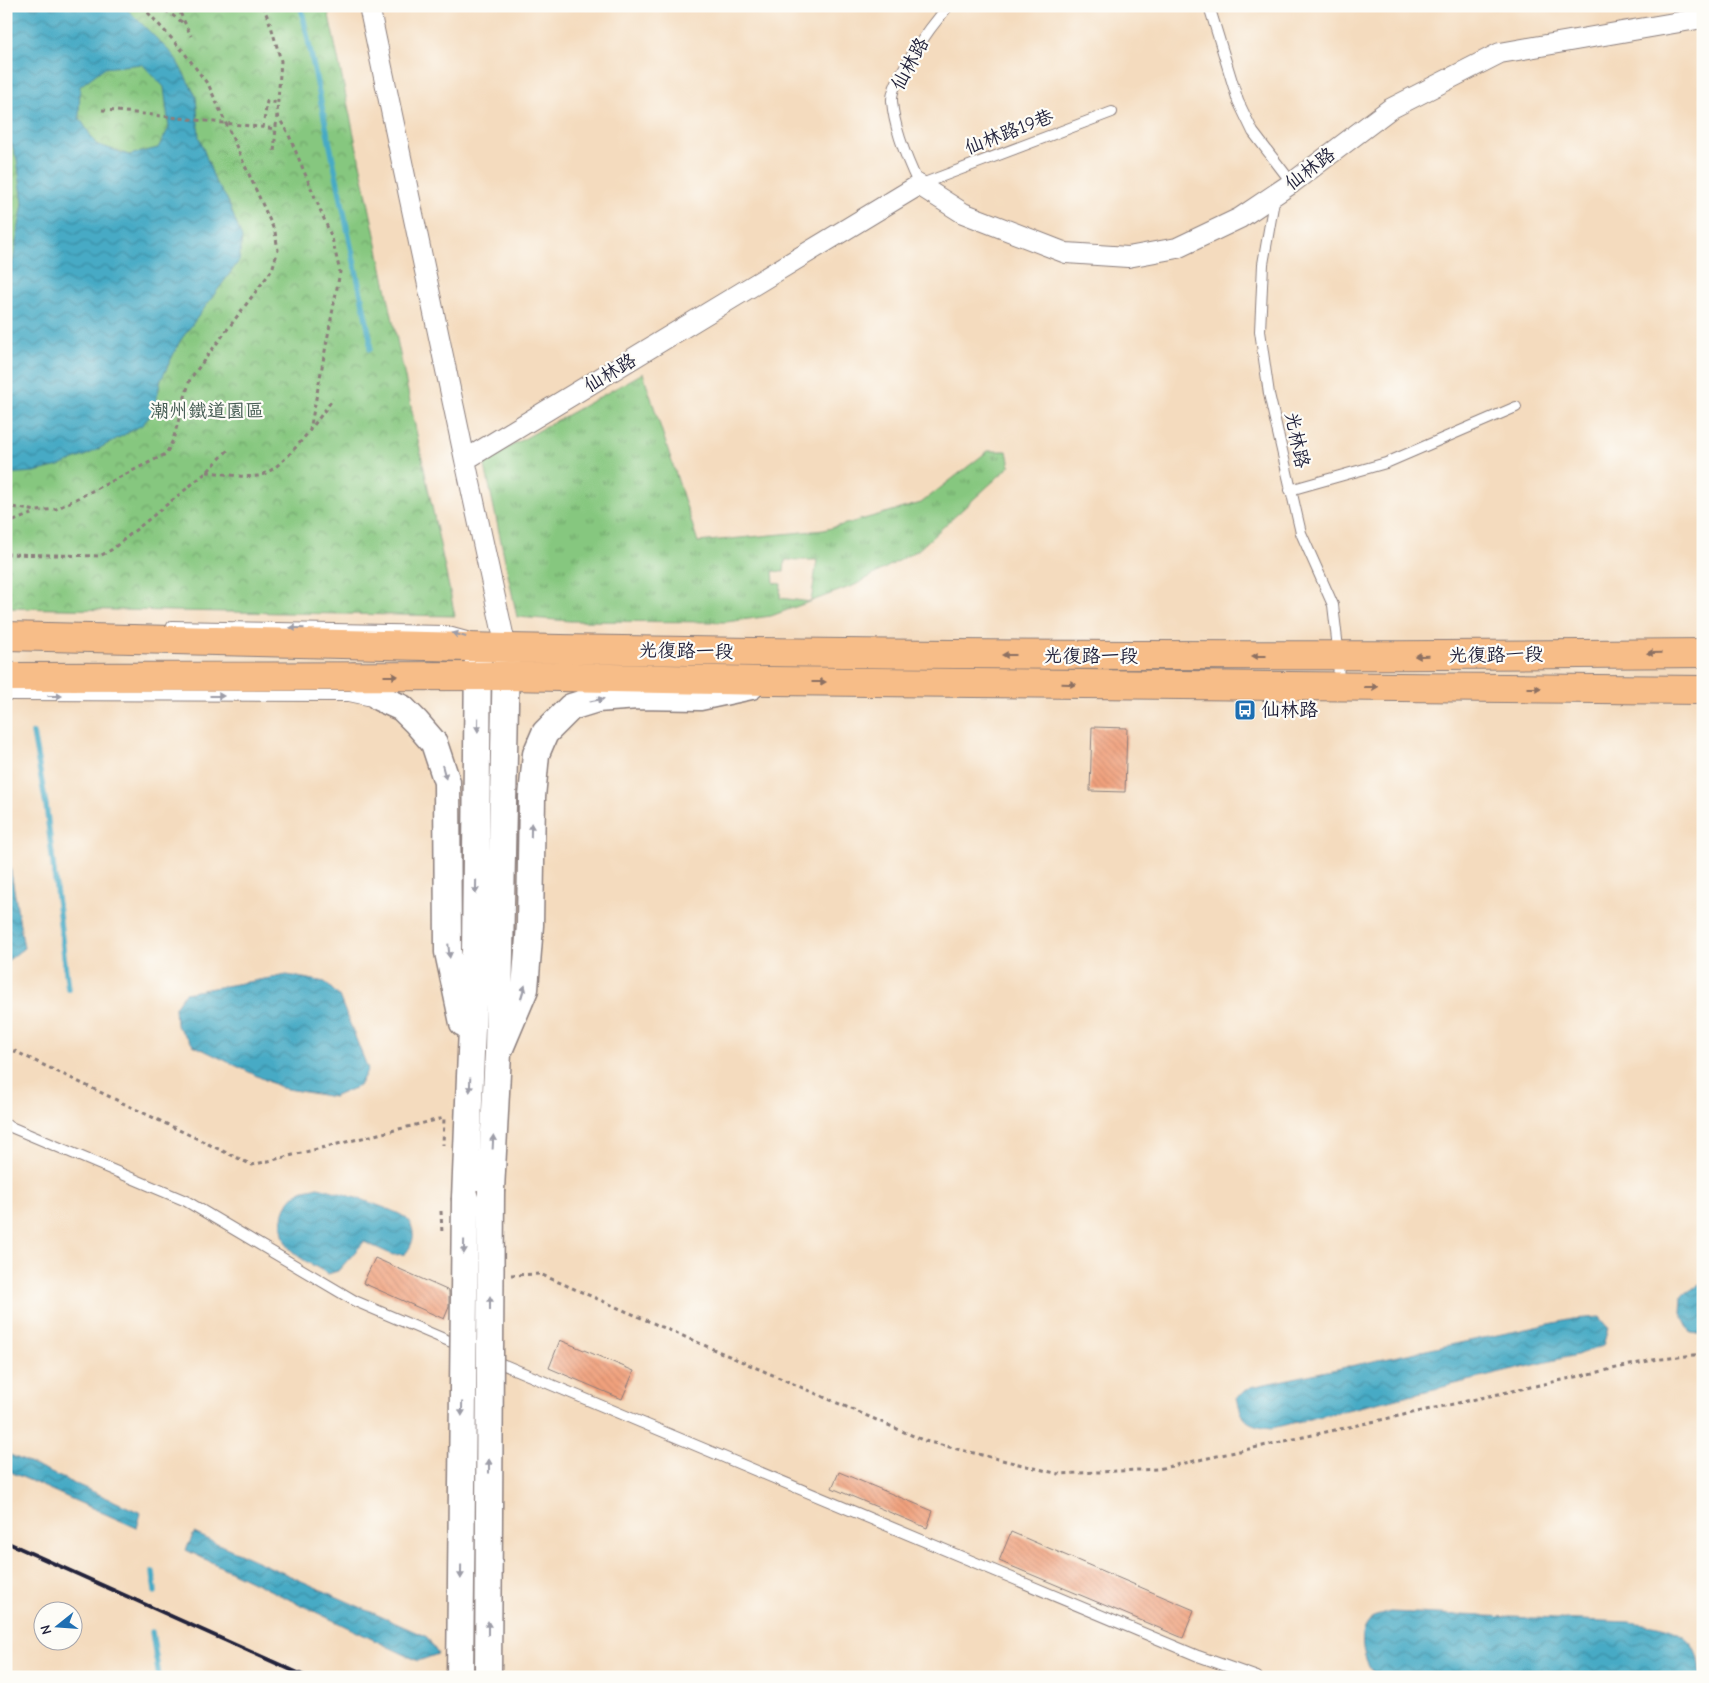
<svg xmlns="http://www.w3.org/2000/svg" width="1709" height="1683" font-family="'Comic Neue','LXGW WenKai TC',sans-serif">
<defs>
<pattern id="grass-tufts" width="24" height="20" patternUnits="userSpaceOnUse" patternTransform="scale(1.25)"><rect width="24" height="20" fill="#86c77f"/><path d="M3 7l-1-3M5 7V3M7 7l1-3M15 17l-1-3M17 17v-4M19 17l1-3" fill="none" stroke="#6da169"/></pattern>
<pattern id="park-crowns" width="20" height="18" patternUnits="userSpaceOnUse" patternTransform="scale(1.25)"><rect width="20" height="18" fill="#86c77f"/><path d="M2 6a3 3 0 1 1 6 0M12 15a3 3 0 1 1 6 0" fill="none" stroke="#6da169"/></pattern>
<pattern id="water-waves" width="16" height="10" patternUnits="userSpaceOnUse" patternTransform="scale(1.25)"><rect width="16" height="10" fill="#46aac5"/><path d="M0 5q4-4 8 0t8 0" fill="none" stroke="#3a8aa1"/></pattern>
<pattern id="building-back-hatch" width="6" height="6" patternUnits="userSpaceOnUse" patternTransform="scale(1.25)"><rect width="6" height="6" fill="#f0a17d"/><path d="M-1 5l2 2M0 0l6 6M5-1l2 2" fill="none" stroke="#ce8a6d"/></pattern>
</defs>
<rect width="100%" height="100%" fill="#fdfcf7"/>
<filter id="ink" filterUnits="userSpaceOnUse"><feTurbulence type="fractalNoise" baseFrequency=".02" numOctaves="2"/><feDisplacementMap in="SourceGraphic" scale="10" xChannelSelector="R" yChannelSelector="G"/><feConvolveMatrix kernelMatrix="1 2 1 2 8 2 1 2 1" color-interpolation-filters="sRGB"/></filter>
<filter id="wash" filterUnits="userSpaceOnUse"><feTurbulence type="fractalNoise" baseFrequency=".0096" numOctaves="4" result="noise"/><feDisplacementMap in="SourceGraphic" scale="20" xChannelSelector="R" yChannelSelector="G"/><feGaussianBlur stdDeviation="1.12" result="paint"/><feColorMatrix in="noise" values="0 0 0 0 0 0 0 0 0 0 0 0 0 0 0 0 0 1.4 0 .05"/><feComposite in="paint" operator="in"/></filter>
<g filter="url(#wash)">
<rect width="100%" height="100%" fill="#f4dbbe"/>
<path fill="url(#grass-tufts)" stroke="#54745d" fill-rule="evenodd" d="M643 373 698 542 824 530 921 503 988 451H1007L1010 466 918 550 855 585 771 616 726 622 570 621 517 617 484 461ZM785 560H817L811 602 780 598 781 584 774 583 773 571 784 572Z"/>
<path fill="url(#park-crowns)" stroke="#54745d" d="M6 6H327L455 616 6 608Z"/>
<path fill="url(#water-waves)" stroke="#346680" fill-rule="evenodd" d="M6 6H124L174 56 196 96 199 137 215 181 227 199 242 238 239 261 180 341 161 380 153 413 142 425 89 454 59 466 34 472 6 474V302L23 203 17 159 6 130ZM142 64 164 87 169 128 158 148 129 155 96 144 79 117 80 86 104 68Z
M6 843 24 948 6 962Z
M287 975 325 982 339 996 368 1069 359 1086 333 1097 282 1088 193 1045 176 1025 175 1007 185 993Z
M318 1187C332 1190 399 1210 407 1219 417 1231 414 1244 405 1254L393 1255 364 1242 338 1271 328 1274C317 1267 301 1260 292 1251 276 1236 280 1203 299 1192 304 1189 313 1189 318 1187Z
M1703 1283V1335L1691 1333 1681 1313 1682 1295Z
M1599 1317 1608 1328 1603 1346 1576 1355 1272 1428C1247 1425 1242 1422 1237 1397L1251 1387 1573 1319Z
M6 1453 141 1513 137 1528 6 1470Z
M194 1533 427 1637 438 1654 418 1661 186 1550Z
M1390 1612 1629 1622C1651 1625 1684 1626 1695 1650 1699 1657 1699 1669 1701 1677H1377C1367 1667 1359 1646 1364 1631 1365 1626 1370 1621 1373 1617Z"/>
<g fill="none" stroke-linecap="round" stroke-linejoin="round">
<path stroke="#46aac5" stroke-width="5.5" d="M301 6 370 338V349
M33 733 46 805 68 989
M153 1572 155 1592
M152 1632 159 1677"/>
</g>
<g id="blocks">
<path fill="url(#building-back-hatch)" d="M1092 727 1127 728 1125 792 1090 791Z
M375 1258 449 1291V1307L444 1319 363 1283Z
M560 1340 634 1371 622 1399 549 1368Z
M839 1472 933 1511 927 1528 832 1488Z
M1011 1532 1194 1610 1183 1638 999 1561Z"/>
</g>
</g>
<g filter="url(#ink)">
<use href="#blocks" fill-opacity="0" stroke="#8b7e7c" stroke-width="1"/>
<g fill="none" stroke-linecap="round" stroke-linejoin="round">
<g stroke="#8b7e7c" stroke-width="12">
<path id="service" d="M948 6C934 23 890 80 892 101 894 128 907 160 919 185L1112 112
M1209 6 1238 101 1253 132 1292 183
M1275 195 1263 264 1260 331 1269 394 1301 533 1333 605 1339 657 1338 686
M1290 490 1386 463 1516 407
M172 626 445 631 467 637
M6 695 349 696 372 701
M6 1125 186 1201 355 1301 463 1347
M490 1359 1198 1656 1257 1677"/>
</g>
<g stroke="#8b7e7c" stroke-width="22">
<path id="minor" d="M369 6 465 460
M506 648 465 460 919 185 963 213 1066 253 1128 257 1177 248 1240 218 1292 183 1390 109 1500 53 1703 18"/>
</g>
<g stroke="#8b7e7c" stroke-width="29">
<path id="tertiary" d="M354 676 380 698 402 708 416 722 434 743 447 782 448 952 463 1023
M498 1053 525 989 530 925 532 797 536 754 545 733 571 707 597 699 638 696 700 697 751 686
M491 1190 498 1053 506 654
M465 1198 475 955 478 653"/>
</g>
<g stroke="#8b7e7c" stroke-width="30">
<path id="primary" d="M6 636C174 639 341 645 509 648 907 656 1305 657 1703 653
M6 677 506 676 770 681 1703 690"/>
</g>
<path stroke="#8b7e7c" stroke-width="3" stroke-dasharray="4 4" stroke-linecap="butt" d="M159 6 185 24
M177 6 191 36
M263 6 271 26 281 61 274 153
M102 110 117 111
M277 115 288 133 332 238 340 272 310 430
M263 128 267 101 278 103
M268 128 276 129
M207 472C222 473 242 478 257 476 283 472 318 419 333 399
M6 506 37 511 56 509 166 454 173 440 190 379 272 270 278 250 275 232 209 86 183 51 142 6
M6 524 36 512
M6 554 100 556 111 550 207 472 228 450
M6 1047 252 1165 444 1118 443 1145
M441 1211 442 1234
M511 1275 540 1274 925 1441 1059 1474 1158 1469 1653 1360 1703 1354"/>
<use href="#service" stroke="#fff" stroke-width="10"/>
<use href="#minor" stroke="#fff" stroke-width="20"/>
<use href="#tertiary" stroke="#fff" stroke-width="26"/>
<use href="#primary" stroke="#f7bd88" stroke-width="28"/>
<path stroke="#22223b" stroke-width="4" d="M6 1542 307 1677"/>
<g stroke="#8b7e7c" stroke-width="29" stroke-linecap="butt">
<path id="tertiary-bridge" d="M460 1677 465 1198
M488 1677 491 1190"/>
</g>
<path stroke="#8b7e7c" stroke-width="3" stroke-dasharray="4 4" stroke-linecap="butt" d="M117 111 268 128"/>
<use href="#tertiary-bridge" stroke="#fff" stroke-width="26"/>
</g>
<defs><path id="oneway-solid" d="M-6-.8H1V-3.2L6.5 0L1 3.2V.8H-6Z" transform="scale(1.25)"/></defs>
<g fill="#9c9ca7">
<use href="#oneway-solid" transform="translate(297 628) rotate(-179)"/>
<use href="#oneway-solid" transform="translate(459 635) rotate(-164)"/>
<use href="#oneway-solid" transform="translate(55 696)"/>
<use href="#oneway-solid" transform="translate(217 696)"/>
<use href="#oneway-solid" transform="translate(597 700) rotate(-11)"/>
<use href="#oneway-solid" transform="translate(478 725) rotate(91)"/>
<use href="#oneway-solid" transform="translate(444 772) rotate(75)"/>
<use href="#oneway-solid" transform="translate(531 830) rotate(-89)"/>
<use href="#oneway-solid" transform="translate(476 887) rotate(91)"/>
<use href="#oneway-solid" transform="translate(449 951) rotate(84)"/>
<use href="#oneway-solid" transform="translate(523 992) rotate(-73)"/>
<use href="#oneway-solid" transform="translate(470 1085) rotate(92)"/>
<use href="#oneway-solid" transform="translate(493 1142) rotate(-87)"/>
<use href="#oneway-solid" transform="translate(464 1247) rotate(91)"/>
<use href="#oneway-solid" transform="translate(490 1303) rotate(-90)"/>
<use href="#oneway-solid" transform="translate(462 1409) rotate(91)"/>
<use href="#oneway-solid" transform="translate(489 1466) rotate(-90)"/>
<use href="#oneway-solid" transform="translate(461 1572) rotate(91)"/>
<use href="#oneway-solid" transform="translate(488 1628) rotate(-90)"/>
</g>
<g fill="#8c7062">
<use href="#oneway-solid" transform="translate(1654 653) rotate(179)"/>
<use href="#oneway-solid" transform="translate(1009 655) rotate(-180)"/>
<use href="#oneway-solid" transform="translate(1259 656) rotate(-180)"/>
<use href="#oneway-solid" transform="translate(1422 656) rotate(179)"/>
<use href="#oneway-solid" transform="translate(391 676)"/>
<use href="#oneway-solid" transform="translate(819 682)"/>
<use href="#oneway-solid" transform="translate(1069 684) rotate(1)"/>
<use href="#oneway-solid" transform="translate(1371 687)"/>
<use href="#oneway-solid" transform="translate(1534 688)"/>
</g>
</g>
<defs>
<g id="bus-square" transform="scale(1.125)"><rect x="-9" y="-9" width="18" height="18" rx="4" fill="#1f6fb2" stroke="#fdfcf7"/><path d="M-5-6H5V4H4V6H2V4H-2V6H-4V4H-5ZM-3.5-4V0h7V-4ZM-3.5 1.2v1.5H-2V1.2ZM2 1.2v1.5H3.5V1.2Z" fill="#fff"/></g>
</defs>
<g fill-rule="evenodd">
<use href="#bus-square" x="1245" y="710"/>
</g>
<g text-anchor="middle" dominant-baseline="central" stroke-width="4.5" stroke-linejoin="round" paint-order="stroke">
<g font-size="19" fill="#22223b" stroke="#fdfcf7">
<text transform="translate(910 64) rotate(-61)">仙林路</text>
<text transform="translate(1009 132) rotate(-21)">仙林路19巷</text>
<text transform="translate(1310 169) rotate(-37)">仙林路</text>
<text transform="translate(610 373) rotate(-31)">仙林路</text>
<text transform="translate(1297 440) rotate(78)">光林路</text>
<text transform="translate(686 651) rotate(1)">光復路一段</text>
<text transform="translate(1496 655) rotate(-1)">光復路一段</text>
<text x="1091" y="656">光復路一段</text>
</g>
<g font-size="19" fill="#455c53" stroke="#fdfcf7">
<text x="207" y="411">潮州鐵道園區</text>
</g>
<g font-size="19" fill="#22223b" stroke="#fdfcf7" text-anchor="start">
<text x="1261" y="710">仙林路</text>
</g>
</g>
<rect width="1709" height="1683" fill="none" stroke="#fdfcf7" stroke-width="25"/>
<g transform="translate(58 1626) rotate(253)"><circle r="24" fill="#fdfcf7" stroke="#a5a5ac"/>
<path d="M0-4L9 19L0 12L-9 19Z" fill="#1f6fb2"/>
<text y="-8" font-size="14" font-weight="bold" text-anchor="middle" fill="#22223b">N</text>
</g>
</svg>
